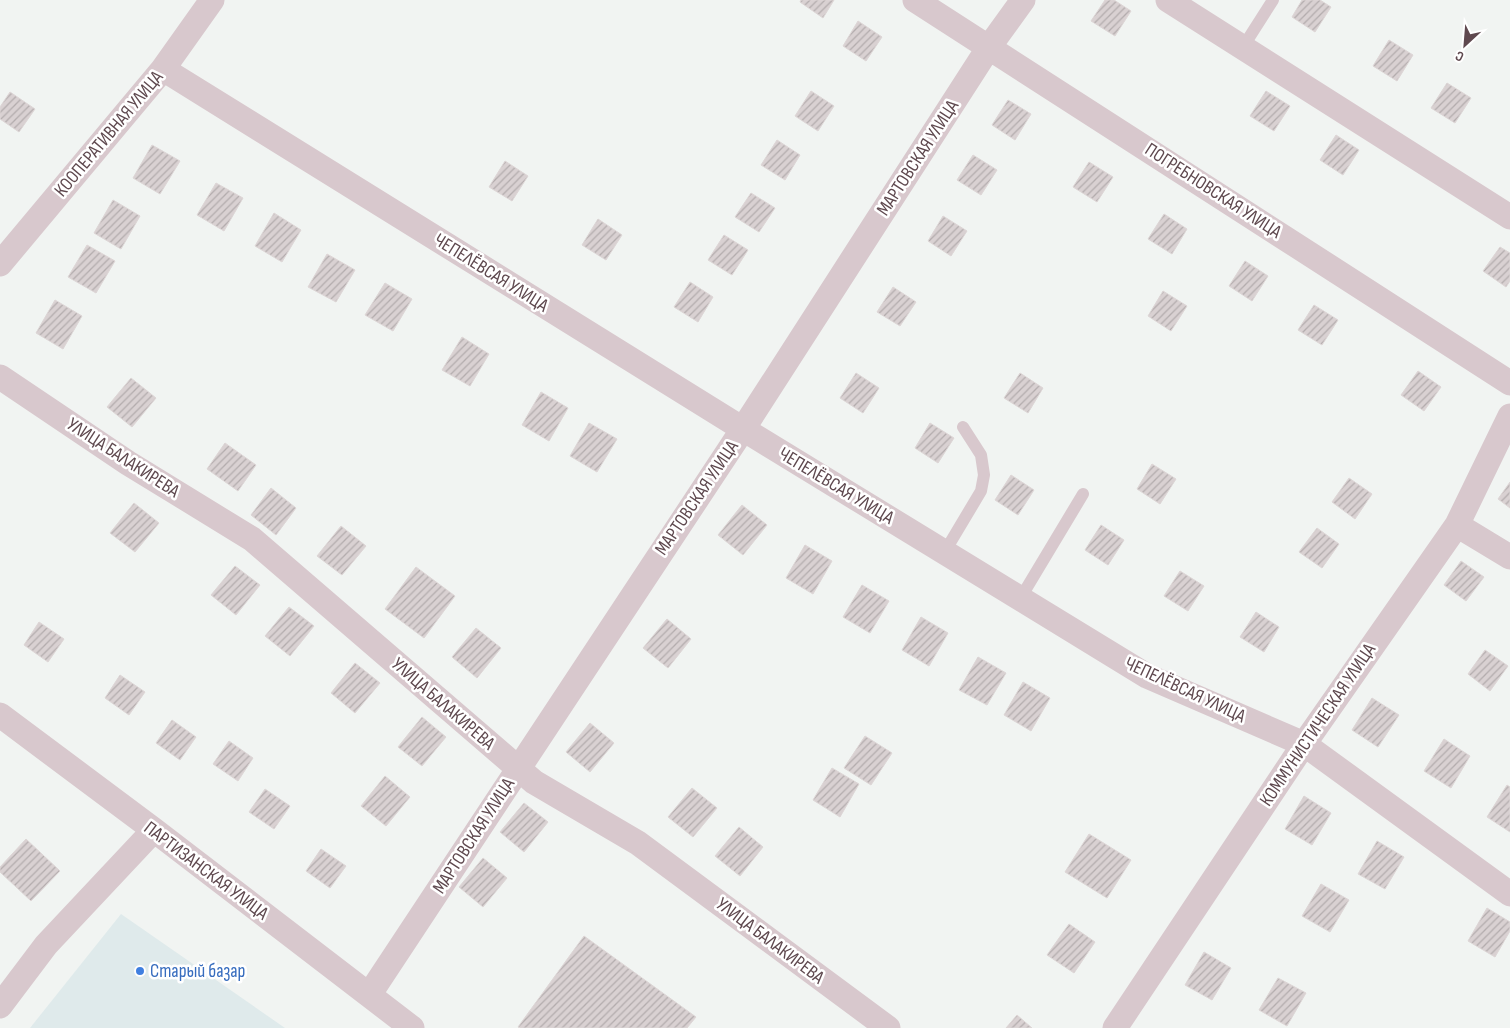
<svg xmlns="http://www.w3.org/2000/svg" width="1510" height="1028" font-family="'Sofia Sans Condensed',sans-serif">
<defs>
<pattern id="building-hatch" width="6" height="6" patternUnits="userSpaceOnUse" patternTransform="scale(1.25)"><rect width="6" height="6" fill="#d9d1d2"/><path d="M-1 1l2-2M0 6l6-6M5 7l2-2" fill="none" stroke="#b3acad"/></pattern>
</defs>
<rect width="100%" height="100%" fill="#f1f4f2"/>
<path fill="#dfeaeb" d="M121 914 285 1028H30Z"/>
<path fill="url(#building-hatch)" stroke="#ddd6d6" d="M801 0H834L823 18 800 2Z
M1105 0H1114L1131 11 1115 36 1091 21Z
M1302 0H1320L1331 7 1315 32 1292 17Z
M858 21 882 37 866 61 843 46Z
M1389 40 1413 55 1397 81 1373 66Z
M1447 83 1471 98 1455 123 1431 108Z
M811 91 834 106 818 131 795 116Z
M1266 91 1290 106 1274 131 1250 116Z
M10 92 35 109 19 132 0 119V107Z
M1008 100 1031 114 1015 140 992 125Z
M1336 135 1359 150 1343 175 1320 160Z
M777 140 800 155 785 180 761 165Z
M152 145 180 161 160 194 133 178Z
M973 155 997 170 981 195 957 180Z
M505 161 528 176 512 201 489 187Z
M1089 162 1113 177 1097 202 1073 187Z
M216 183 243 198 224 231 197 215Z
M751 193 775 208 759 232 735 217Z
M113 200 140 216 121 249 94 233Z
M274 213 301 230 282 262 255 246Z
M1164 214 1187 229 1172 254 1148 239Z
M943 216 967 231 951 256 928 241Z
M598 219 622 235 606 260 582 245Z
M724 235 748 250 732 275 708 260Z
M87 245 115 261 96 293 68 277Z
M1500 247 1510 253V281L1506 287 1483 271Z
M327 254 355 270 336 302 308 287Z
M1245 261 1268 276 1252 301 1229 286Z
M690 282 713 297 698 322 674 307Z
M385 283 412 299 393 331 365 315Z
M893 287 916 302 900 326 877 312Z
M1163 291 1187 306 1171 331 1148 316Z
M55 300 82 316 63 349 36 333Z
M1314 305 1338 320 1322 345 1298 330Z
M462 337 489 354 470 386 442 370Z
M1418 371 1441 387 1424 411 1401 395Z
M856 373 879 388 863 413 840 398Z
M1020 373 1043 388 1028 413 1004 398Z
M131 378 156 398 132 427 107 407Z
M541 392 568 408 549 441 522 425Z
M589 423 617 439 597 472 570 456Z
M930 423 954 438 938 463 915 448Z
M225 443 256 465 238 491 207 469Z
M1152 464 1176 479 1160 504 1137 489Z
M1011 475 1034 490 1018 515 995 500Z
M1349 478 1372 494 1355 519 1332 502Z
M1510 482V508L1498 499Z
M271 488 296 508 276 535 251 515Z
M134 503 159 523 135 552 110 533Z
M742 505 767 525 743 555 718 535Z
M1101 525 1124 540 1108 565 1085 550Z
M341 526 366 546 342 575 317 556Z
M1317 528 1339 544 1322 568 1299 552Z
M805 545 832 561 813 594 786 578Z
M1461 561 1484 577 1466 601 1444 585Z
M235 566 260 585 236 615 211 595Z
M416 567 455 596 424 638 385 609Z
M1180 571 1204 586 1188 611 1164 596Z
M862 585 889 601 870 633 843 617Z
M289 607 314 626 290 656 265 636Z
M1256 612 1279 627 1264 652 1240 637Z
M921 617 948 633 929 666 902 650Z
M667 619 691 639 668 668 643 648Z
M39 622 64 639 48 662 24 645Z
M476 628 501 648 477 678 452 657Z
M1485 650 1508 666 1490 691 1468 674Z
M978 657 1006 673 987 705 959 690Z
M355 663 380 683 355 713 331 693Z
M120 675 145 692 129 715 105 698Z
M1023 682 1050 698 1031 731 1004 715Z
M1372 698 1399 715 1378 747 1352 730Z
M422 717 446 737 422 766 398 747Z
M172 720 196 737 180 760 156 743Z
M590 723 614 743 590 772 566 752Z
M865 736 892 753 871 785 844 768Z
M1444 739 1470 756 1451 788 1424 771Z
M229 741 253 758 238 781 213 764Z
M832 768 859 784 840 817 813 800Z
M385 776 410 797 386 826 361 806Z
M1507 785 1510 787V832L1487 817Z
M692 788 717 808 693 837 668 817Z
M265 789 290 806 274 829 249 812Z
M1304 796 1331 813 1312 845 1285 829Z
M524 803 548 822 524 852 500 832Z
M739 827 763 847 740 876 715 856Z
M1089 834 1131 860 1107 898 1065 872Z
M26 839 60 871 31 901 0 872V867Z
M1377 841 1404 857 1385 889 1358 874Z
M321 849 346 866 330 888 306 871Z
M483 858 507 878 483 907 459 887Z
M1321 884 1349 900 1330 932 1302 916Z
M1487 908 1510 922V931L1495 957 1468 941Z
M1069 924 1095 942 1074 973 1047 955Z
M584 936 696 1017 687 1028H520L518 1027Z
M1204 952 1231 968 1212 1000 1185 985Z
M1278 978 1306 993 1287 1026 1259 1010Z
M1017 1015 1032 1028H1006Z"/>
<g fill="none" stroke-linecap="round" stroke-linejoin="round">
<path stroke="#d8c8cd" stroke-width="12" d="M1243 47 1273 0
M944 553 981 491 984 475 981 455 963 427
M1020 599 1083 494"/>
<path stroke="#d8c8cd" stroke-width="25" d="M915 0 1510 383
M1168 0 1510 217
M163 69 743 429 1147 676 1304 744 1510 894
M0 264 163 69 212 0
M0 377 128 463 252 539 534 782 638 843 888 1028
M1457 525 1510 557
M0 715 154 830 412 1028
M369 995 743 429 989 47 1023 0
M0 1006 46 945 154 830
M1115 1028 1304 744 1457 525 1510 416"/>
</g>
<circle fill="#3f7fe0" stroke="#fff" stroke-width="2" cx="140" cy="971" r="5"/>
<g text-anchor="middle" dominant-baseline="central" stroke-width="5" stroke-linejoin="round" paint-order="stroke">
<g font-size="19" fill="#5f494f" stroke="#fff">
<text transform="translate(109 134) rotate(-50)">КООПЕРАТИВНАЯ УЛИЦА</text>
<text transform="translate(918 158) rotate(-57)">МАРТОВСКАЯ УЛИЦА</text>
<text transform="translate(1213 191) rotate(33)">ПОГРЕБНОВСКАЯ УЛИЦА</text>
<text transform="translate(491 273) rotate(32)">ЧЕПЕЛЁВСАЯ УЛИЦА</text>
<text transform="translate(123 458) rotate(33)">УЛИЦА БАЛАКИРЕВА</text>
<text transform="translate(836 486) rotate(31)">ЧЕПЕЛЁВСАЯ УЛИЦА</text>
<text transform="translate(697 498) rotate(-56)">МАРТОВСКАЯ УЛИЦА</text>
<text transform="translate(1185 690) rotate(25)">ЧЕПЕЛЁВСАЯ УЛИЦА</text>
<text transform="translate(443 704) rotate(41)">УЛИЦА БАЛАКИРЕВА</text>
<text transform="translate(1318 725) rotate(-56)">КОММУНИСТИЧЕСКАЯ УЛИЦА</text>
<text transform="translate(474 836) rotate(-57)">МАРТОВСКАЯ УЛИЦА</text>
<text transform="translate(206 871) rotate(37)">ПАРТИЗАНСКАЯ УЛИЦА</text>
<text transform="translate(770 941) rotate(37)">УЛИЦА БАЛАКИРЕВА</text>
</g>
<g font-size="19" fill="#366cbe" stroke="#fff" text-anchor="start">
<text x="150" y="971">Старый базар</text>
</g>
</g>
<g transform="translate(1465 45) rotate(206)" stroke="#ffffff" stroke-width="4" paint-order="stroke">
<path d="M0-4L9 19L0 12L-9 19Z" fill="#5f494f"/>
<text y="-8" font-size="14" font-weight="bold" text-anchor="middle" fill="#5f494f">С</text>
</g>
</svg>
